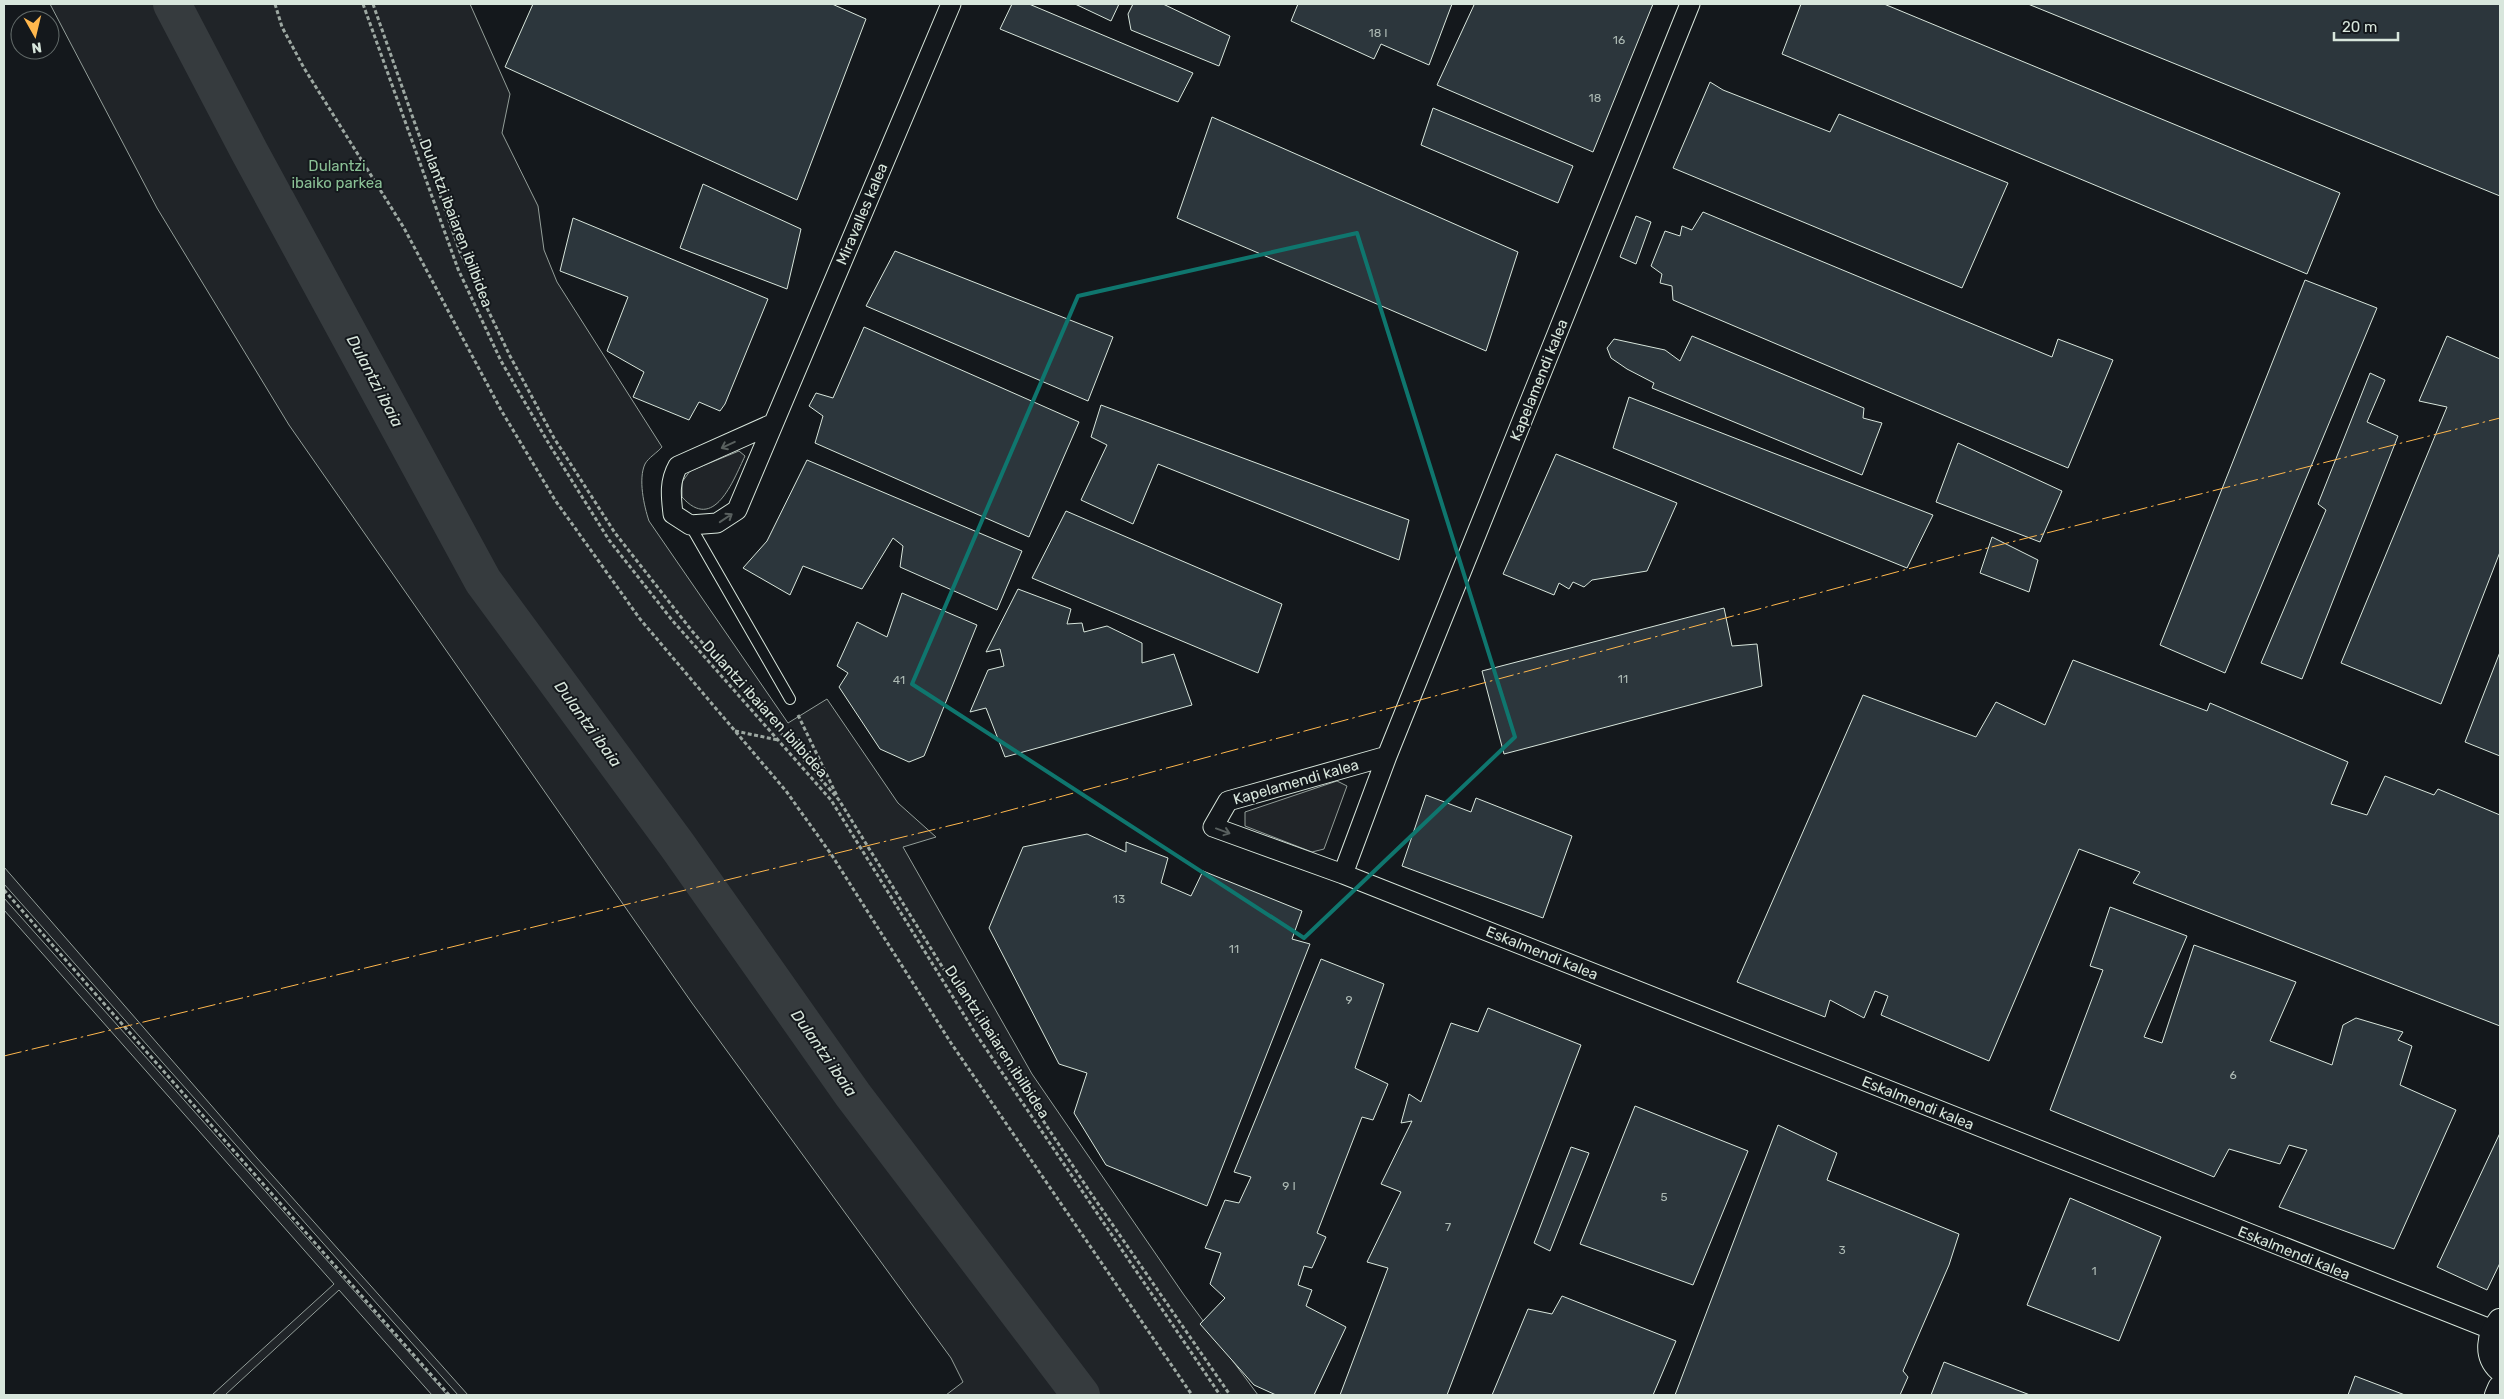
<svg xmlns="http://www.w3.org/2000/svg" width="2504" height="1399" font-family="Rubik,sans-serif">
<rect width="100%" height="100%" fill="#14181c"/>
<path fill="#202428" stroke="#939e99" d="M50 4H470L510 94 502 133 538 206 544 250 557 282 662 447C658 452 648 458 645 464 638 479 644 506 649 521L788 723 827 699 898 803 936 837 903 847 1032 1074 1184 1295 1258 1395H946L963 1382 951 1358 692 1003 289 425 157 208Z
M739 451 745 456C733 481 714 533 682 497V482L690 471Z
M1337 781 1347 786 1324 849 1312 852 1245 826V812Z
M4 867 257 1158 468 1395H458L4 884Z
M4 898 414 1358 447 1395H432L339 1290 225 1395H212L334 1284 4 910Z"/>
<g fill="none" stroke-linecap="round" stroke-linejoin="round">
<path stroke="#363b3e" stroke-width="38" d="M172 4 249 151 483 581 677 845 853 1095 1081 1395"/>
</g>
<path fill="#2c363c" stroke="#d8e6dc" d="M533 4H832L866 19 797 200 505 67Z
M1012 4H1029L1193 73 1178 102 1000 29Z
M1075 4H1119L1111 21Z
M1133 4H1163L1230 36 1219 66 1131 30 1128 14Z
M1298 4H1452L1429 65 1381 44 1374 59 1291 21Z
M1472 4H1653L1593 152 1437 85 1474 5Z
M1801 4H1884L2340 193 2307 274 1782 54Z
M2028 4H2500V196Z
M1710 82 1723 90 1830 132 1839 114 2008 183 1962 288 1673 168Z
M1433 108 1573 166 1558 203 1421 145Z
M1212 117 1518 252 1486 351 1177 218Z
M703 184 801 229 787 289 680 248Z
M1703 212 2052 357 2058 339 2113 360 2068 468 1673 300 1672 286 1660 283 1662 274 1651 266 1665 231 1680 236 1682 226 1692 230Z
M1636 216 1651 222 1636 264 1620 257Z
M573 218 768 299 725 404 720 411 699 402 689 420 633 397 644 372 607 351 628 297 560 271Z
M895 251 1113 337 1088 401 866 306Z
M2305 280 2377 308 2225 673 2160 645Z
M864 327 1079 422 1029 537 815 443 823 416 809 406 816 393 833 398Z
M1692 336 1864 408 1863 418 1882 423 1862 475 1652 388 1654 383 1627 369 1611 358 1607 348 1614 339 1665 350 1680 361Z
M2447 336 2500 359V552L2441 704 2341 663 2447 407 2419 401Z
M2370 373 2385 380 2367 422 2398 436 2302 679 2261 663 2326 510 2318 504Z
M1629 397 1933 515 1907 568 1613 448Z
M1101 405 1409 520 1399 560 1158 464 1133 524 1081 500 1107 445 1091 437Z
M1958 443 2062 491 2040 542 1936 502Z
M1556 454 1677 503 1647 571 1592 580 1584 587 1573 582 1569 589 1559 583 1554 595 1503 574Z
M807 460 1022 551 997 610 900 567 903 546 893 538 862 589 803 566 790 595 743 568 767 541Z
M1066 511 1282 604 1258 673 1032 578Z
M1992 537 2038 560 2029 592 1980 573Z
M1018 589 1071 609 1067 624 1082 623 1084 632 1107 626 1142 643V663L1174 654 1192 705 1005 757 986 708 970 712 988 670 1004 666 1000 649 986 652Z
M902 593 977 625 924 756 909 762 880 749 839 687 848 673 837 666 857 622 887 637Z
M1724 608 1732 646 1757 644 1762 686 1504 754 1482 671Z
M2500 652V756L2465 742Z
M2073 660 2207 711 2210 703 2348 762 2331 804 2367 815 2385 776 2434 795 2438 789 2500 815V1026L2133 883 2140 872 2079 849 1989 1061 1881 1015 1888 996 1875 991 1864 1018 1830 1000 1825 1017 1737 982 1863 695 1976 737 1996 702 2045 725Z
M1426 795 1471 812 1476 798 1572 836 1543 918 1402 866Z
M1087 834 1126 852V842L1168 858 1161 883 1191 896 1203 871 1302 911 1292 939 1310 944 1207 1206 1106 1165 1074 1113 1087 1073 1059 1064 989 928 1023 847Z
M2110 907 2187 936 2144 1037 2162 1043 2194 945 2296 982 2270 1041 2332 1065 2343 1025 2356 1018 2403 1032 2398 1040 2412 1046 2400 1085 2456 1110 2394 1249 2279 1207 2307 1150 2289 1145 2280 1164 2229 1149 2214 1177 2050 1110 2103 970 2090 966Z
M1321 959 1384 984 1355 1068 1388 1084 1373 1120 1362 1117 1317 1233 1326 1237 1312 1268 1304 1266 1298 1285 1312 1290 1306 1306 1346 1327 1314 1395H1276L1254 1385 1200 1324 1225 1298 1210 1284 1221 1253 1205 1248 1225 1200 1239 1203 1251 1177 1234 1172Z
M1488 1008 1581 1045 1447 1395H1340L1388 1268 1367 1262 1401 1192 1381 1184 1412 1121 1401 1123 1409 1094 1421 1102 1451 1023 1478 1032Z
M1635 1106 1748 1151 1693 1285 1580 1244Z
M1778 1125 1837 1153 1827 1180 1959 1234 1949 1265 1903 1371 1908 1377 1900 1395H1675Z
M2500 1133V1263L2487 1290 2437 1267Z
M1571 1147 1589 1153 1550 1251 1534 1243Z
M2070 1198 2161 1237 2119 1341 2027 1305Z
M1562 1296 1676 1341 1653 1395H1492L1528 1309 1552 1314Z
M1944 1362 2030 1395H1931Z
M2355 1376 2405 1395H2348Z"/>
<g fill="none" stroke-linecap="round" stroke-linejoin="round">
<g stroke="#d8e6dc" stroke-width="12">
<path id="service" d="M690 525 790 699"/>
</g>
<g stroke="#d8e6dc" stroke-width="21">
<path id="minor" d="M772 424 678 466C669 482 671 496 673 514L690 525 717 523 737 510 951 4
M1387 756 1228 801 1213 827 1343 874 2493 1330
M1343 874 1387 756 1690 4"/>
</g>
<g stroke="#d8e6dc" stroke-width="26">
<path id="tertiary" d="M2500 1321C2489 1335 2485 1355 2500 1369
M2497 1395 2500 1388"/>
</g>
<path stroke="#9da8a2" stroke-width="3" stroke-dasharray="4 2.5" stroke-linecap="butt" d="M275 4 282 27 304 68 404 228 501 410 555 500 640 619 786 791 831 854 951 1043 1192 1395
M363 4 458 269 501 361 549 444 609 540 672 620 831 800 974 1031 1220 1395
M373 4 460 252 510 356 554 438 615 533 692 631 839 800 943 968 1090 1192 1230 1395
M798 715 837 796
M735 731 778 740
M4 890 449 1395"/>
<use href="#service" stroke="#14181c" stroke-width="10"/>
<use href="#minor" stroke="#14181c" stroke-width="19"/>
<use href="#tertiary" stroke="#14181c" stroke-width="24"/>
<path stroke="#ffb74d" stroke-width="1" stroke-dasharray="18 4 2.5 4" stroke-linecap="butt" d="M4 1056 977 819 1960 555 2500 418"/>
</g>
<defs><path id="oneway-shaft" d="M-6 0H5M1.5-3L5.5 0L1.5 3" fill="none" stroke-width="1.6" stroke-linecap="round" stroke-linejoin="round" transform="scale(1.25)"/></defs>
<g stroke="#59605f">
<use href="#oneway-shaft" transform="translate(728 445) rotate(155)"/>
<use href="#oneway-shaft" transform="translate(726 518) rotate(-34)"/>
<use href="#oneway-shaft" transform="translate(1223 831) rotate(20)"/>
</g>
<path fill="none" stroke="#0f766e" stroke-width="4" stroke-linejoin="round" d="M1357 233 1515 737 1304 938 912 684 1078 296Z"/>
<g text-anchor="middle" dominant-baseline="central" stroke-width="4" stroke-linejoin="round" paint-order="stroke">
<g font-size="12" fill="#adbab4">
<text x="1378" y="33">18 I</text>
<text x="1619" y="40">16</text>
<text x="1595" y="98">18</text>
<text x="1623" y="679">11</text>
<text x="899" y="680">41</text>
<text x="1119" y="899">13</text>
<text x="1234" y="949">11</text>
<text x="1349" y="1000">9</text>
<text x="2233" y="1075">6</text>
<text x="1289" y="1186">9 I</text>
<text x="1664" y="1197">5</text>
<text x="1448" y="1227">7</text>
<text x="1842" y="1250">3</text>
<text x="2094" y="1271">1</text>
</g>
<g font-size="15" fill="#8ac095" stroke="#14181c">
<text x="337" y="166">Dulantzi<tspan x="337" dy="17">ibaiko parkea</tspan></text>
</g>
<g font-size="15" fill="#d8e6dc" stroke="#14181c">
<text transform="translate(862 214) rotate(-67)">Miravalles kalea</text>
<text transform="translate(456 223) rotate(69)">Dulantzi ibaiaren ibilbidea</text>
<text transform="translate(1539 380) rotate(-68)">Kapelamendi kalea</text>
<text transform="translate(765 709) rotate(48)">Dulantzi ibaiaren ibilbidea</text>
<text transform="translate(1296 782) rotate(-16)">Kapelamendi kalea</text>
<text transform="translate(1542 953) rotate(22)">Eskalmendi kalea</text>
<text transform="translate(997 1042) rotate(57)">Dulantzi ibaiaren ibilbidea</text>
<text transform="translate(1918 1103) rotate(22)">Eskalmendi kalea</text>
<text transform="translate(2294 1253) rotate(22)">Eskalmendi kalea</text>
</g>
<g font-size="16" font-style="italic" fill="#d8e6dc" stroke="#14181c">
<text transform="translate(375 381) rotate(62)">Dulantzi ibaia</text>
<text transform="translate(588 724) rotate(54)">Dulantzi ibaia</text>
<text transform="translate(824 1053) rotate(55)">Dulantzi ibaia</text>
</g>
</g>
<rect width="2504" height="1399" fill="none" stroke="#d8e6dc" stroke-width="10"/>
<g transform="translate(35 35) rotate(172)"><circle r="24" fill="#14181c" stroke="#626a69"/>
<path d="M0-4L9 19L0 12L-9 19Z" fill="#ffb74d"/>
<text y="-8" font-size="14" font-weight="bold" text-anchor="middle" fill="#d8e6dc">N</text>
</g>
<path d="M2334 32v8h64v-8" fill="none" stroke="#d8e6dc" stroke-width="2.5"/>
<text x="2342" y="32" font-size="15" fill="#d8e6dc" stroke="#14181c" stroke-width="4" paint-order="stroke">20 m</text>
</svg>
